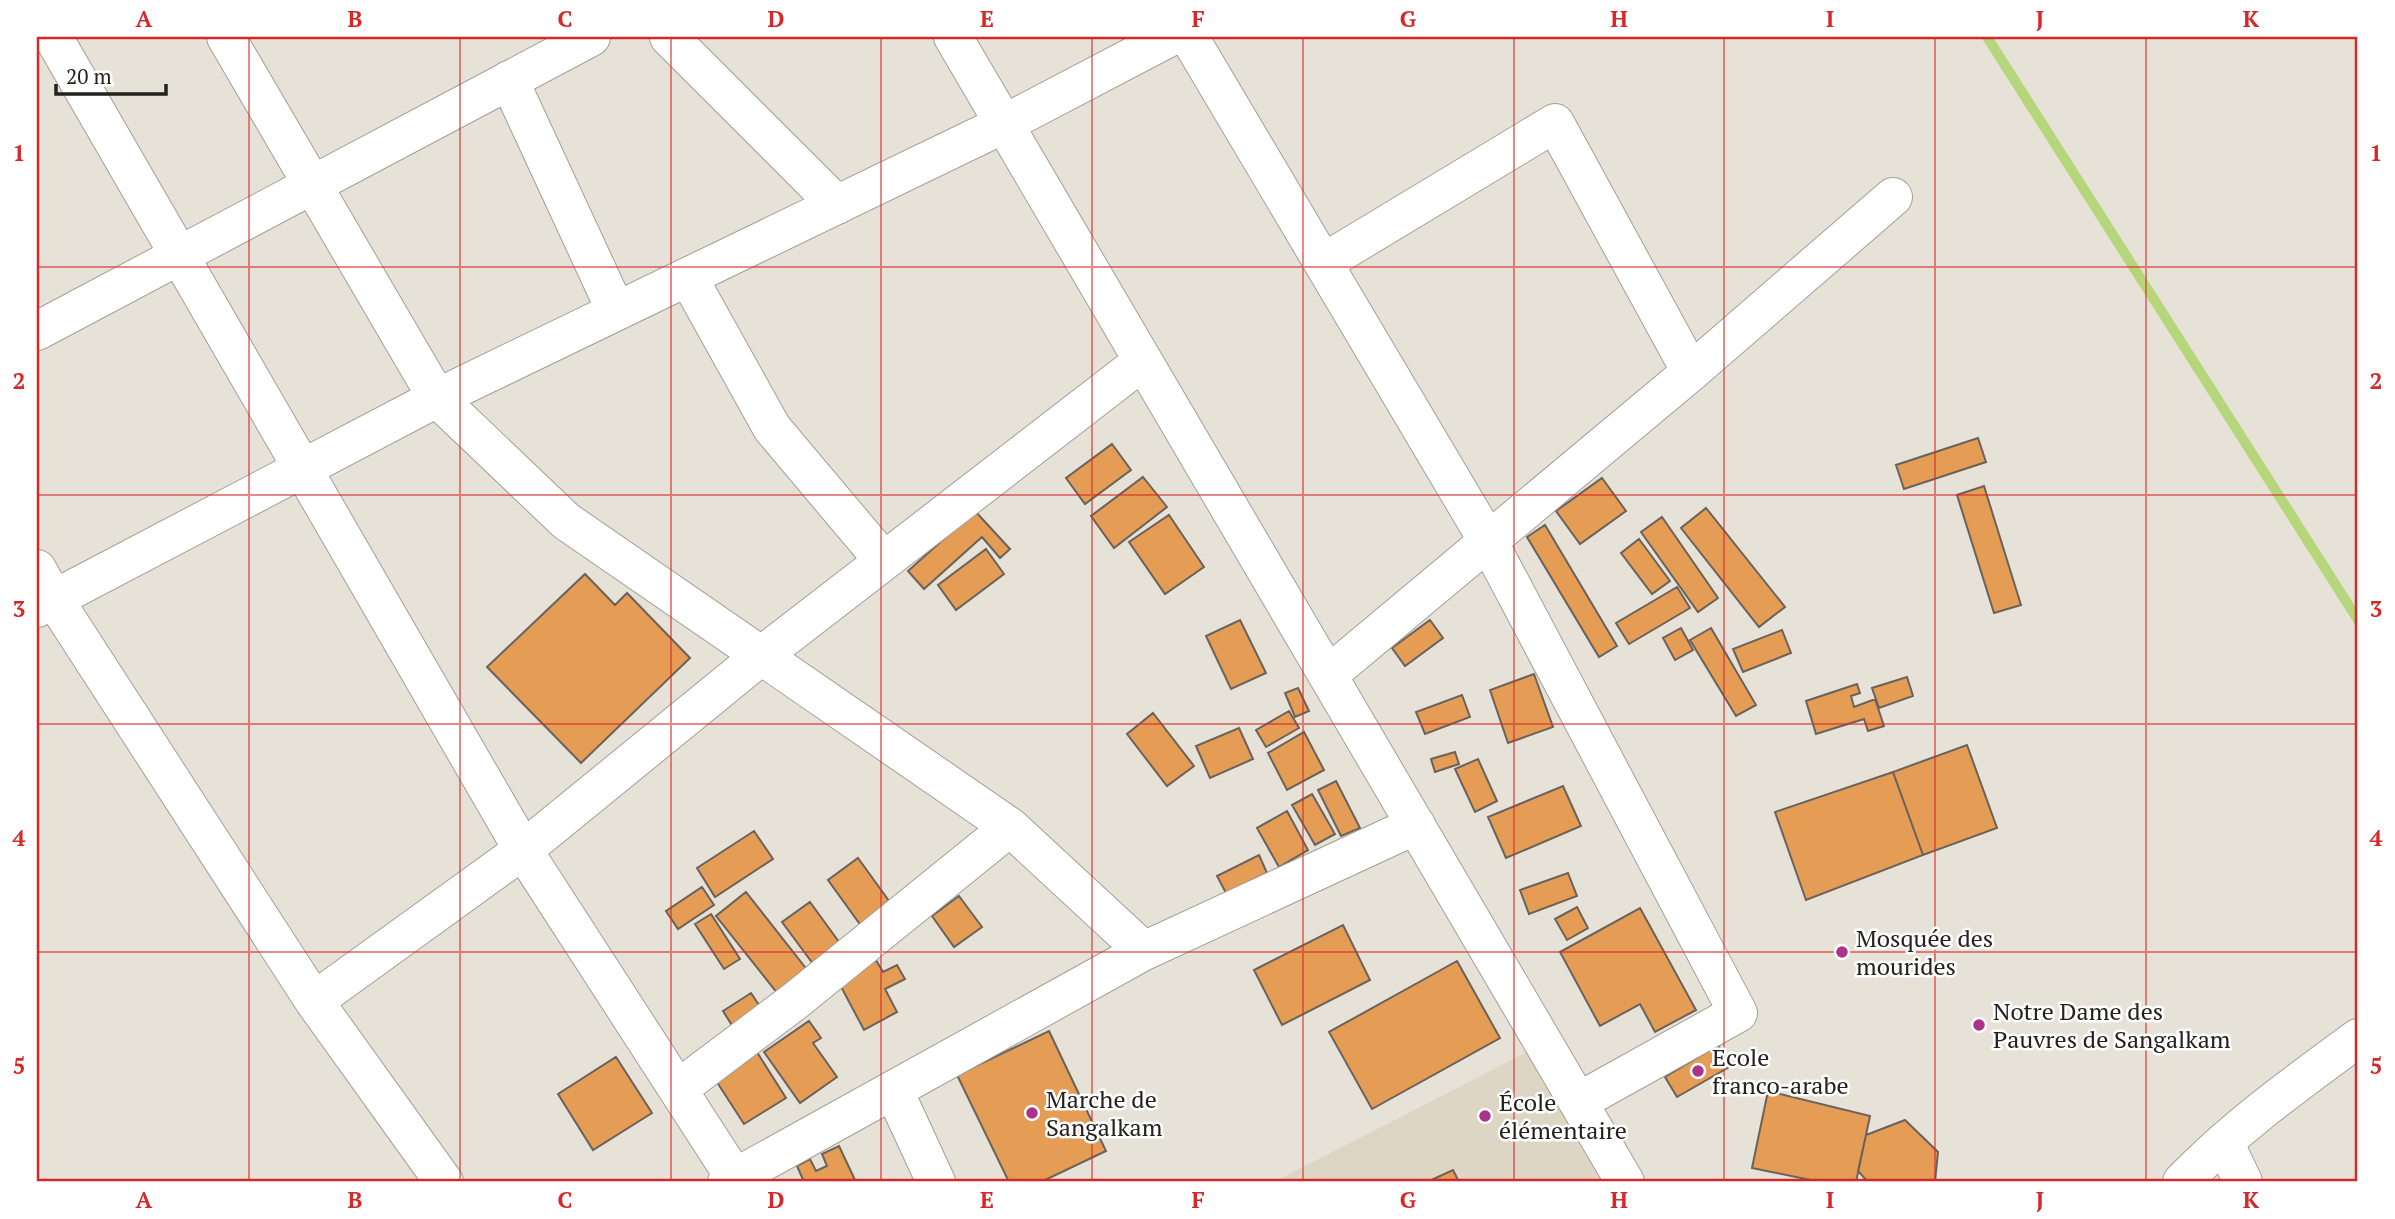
<svg xmlns="http://www.w3.org/2000/svg" width="2395" height="1219" font-family="'PT Serif',serif">
<rect width="100%" height="100%" fill="#e7e2d8"/>
<path fill="#ded6c5" d="M1531 1050 1603 1182H1274Z"/>
<g fill="none" stroke-linecap="round" stroke-linejoin="round">
<path stroke="#b5d67a" stroke-width="10" d="M1987 37 2358 620"/>
</g>
<path fill="#e59c54" stroke="#6a625b" stroke-width="2" d="M1978 438 1986 462 1904 489 1896 465Z
M1112 444 1131 470 1085 504 1066 478Z
M1143 477 1167 507 1114 548 1091 516Z
M1602 478 1626 511 1580 544 1556 511Z
M1984 486 2021 605 1994 613 1957 495Z
M1706 508 1785 607 1759 627 1681 528Z
M975 511 1010 549 1000 558 982 537 924 589 908 571Z
M1169 515 1204 567 1165 594 1129 542Z
M1662 517 1718 598 1698 612 1641 532Z
M1545 525 1617 646 1599 657 1527 537Z
M1639 539 1670 581 1652 594 1621 553Z
M986 549 1004 574 956 610 938 585Z
M585 574 615 605 627 593 690 658 581 763 487 667Z
M1677 587 1690 608 1629 644 1616 623Z
M1240 620 1266 673 1231 689 1206 636Z
M1430 620 1443 638 1405 666 1392 648Z
M1681 628 1693 650 1675 660 1663 638Z
M1711 628 1756 705 1736 716 1690 640Z
M1782 630 1791 653 1743 672 1733 649Z
M1534 674 1553 727 1508 743 1490 690Z
M1907 677 1913 696 1879 708 1872 688Z
M1857 684 1860 693 1851 696 1854 707 1875 699 1884 726 1868 731 1864 719 1816 734 1806 701Z
M1298 688 1309 711 1295 717 1285 693Z
M1462 695 1470 717 1425 734 1416 712Z
M1289 711 1299 728 1266 747 1256 730Z
M1153 713 1194 766 1167 786 1127 734Z
M1239 728 1253 759 1210 778 1196 746Z
M1304 732 1324 770 1287 790 1268 753Z
M1967 745 1997 828 1923 855 1893 772Z
M1455 752 1459 764 1435 772 1431 759Z
M1478 759 1497 801 1475 812 1455 769Z
M1893 772 1923 855 1806 900 1775 812Z
M1336 781 1360 828 1341 836 1318 790Z
M1563 786 1581 826 1506 858 1488 817Z
M1312 794 1335 834 1315 845 1292 805Z
M1287 811 1308 850 1279 867 1257 828Z
M754 831 773 859 715 897 697 868Z
M1259 855 1267 873 1226 893 1217 876Z
M858 858 897 912 867 934 828 880Z
M1568 873 1577 896 1529 914 1520 890Z
M702 887 714 905 678 929 666 911Z
M746 892 812 976 782 999 716 916Z
M959 896 982 927 954 947 932 916Z
M810 902 847 953 819 972 782 922Z
M1577 907 1588 928 1567 940 1555 919Z
M1640 908 1696 1010 1655 1032 1640 1004 1600 1026 1560 952Z
M711 914 740 959 724 969 695 924Z
M1343 925 1370 980 1282 1025 1254 970Z
M876 960 883 972 897 965 905 979 885 989 897 1012 864 1030 838 981Z
M1457 961 1500 1038 1372 1109 1329 1032Z
M1457 961 1500 1038 1372 1109 1329 1032Z
M751 993 767 1017 738 1035 723 1011Z
M809 1021 821 1038 813 1043 837 1077 800 1103 764 1052Z
M1049 1031 1106 1151 1041 1182H1009L957 1075Z
M1718 1045 1731 1066 1677 1097 1665 1077Z
M755 1049 786 1098 744 1124 713 1076Z
M616 1057 652 1113 593 1150 558 1094Z
M1768 1091 1870 1116 1856 1182H1820L1752 1168Z
M1905 1120 1938 1152 1935 1182H1868L1858 1171 1866 1135Z
M839 1146 856 1182H804L797 1166 810 1159 816 1171 827 1166 822 1154Z
M1453 1170 1459 1182H1427Z"/>
<g fill="none" stroke-linecap="round" stroke-linejoin="round">
<g stroke="#a49f96" stroke-width="40">
<path id="minor" d="M53 37 523 850 735 1178
M226 37 437 398 566 521 1010 827 1144 951
M669 37 837 205
M953 37 1625 1182
M1189 37 1488 541 1738 1013 1578 1102
M509 80 616 311
M1323 263 1555 123 1691 372
M688 277 772 428 884 561
M37 331 591 37
M37 569 54 599 314 1001 444 1182
M37 608 437 398 1004 124 1170 37
M1328 675 1691 372 1893 197
M314 1001 523 850 761 656 1143 361
M678 1089 795 1001 1010 827
M894 1091 936 1182
M2224 1142 2243 1182
M727 1182 1144 951 1416 825"/>
</g>
<g stroke="#a49f96" stroke-width="40">
<path id="primary" d="M2182 1182C2235 1127 2297 1083 2358 1038"/>
</g>
<use href="#minor" stroke="#fff" stroke-width="38"/>
<use href="#primary" stroke="#fff" stroke-width="38"/>
</g>
<path fill="none" stroke="#d62828" stroke-width="2" stroke-opacity="0.55" d="M249 37V1182M460 37V1182M671 37V1182M881 37V1182M1092 37V1182M1303 37V1182M1514 37V1182M1724 37V1182M1935 37V1182M2146 37V1182M37 267H2358M37 495H2358M37 724H2358M37 952H2358"/>
<g fill="#ab3389" stroke="#fff" stroke-width="2.5">
<circle cx="1842" cy="952" r="7"/>
<circle cx="1979" cy="1025" r="7"/>
<circle cx="1698" cy="1071" r="7"/>
<circle cx="1032" cy="1113" r="7"/>
<circle cx="1485" cy="1116" r="7"/>
</g>
<g text-anchor="middle" dominant-baseline="central" stroke-width="5" stroke-linejoin="round" paint-order="stroke">
<g font-size="24" fill="#24221e" stroke="#fff" text-anchor="start">
<text x="1856" y="938">Mosquée des<tspan x="1856" dy="28">mourides</tspan></text>
<text x="1993" y="1011">Notre Dame des<tspan x="1993" dy="28">Pauvres de Sangalkam</tspan></text>
<text x="1712" y="1057">Ecole<tspan x="1712" dy="28">franco-arabe</tspan></text>
<text x="1046" y="1099">Marche de<tspan x="1046" dy="28">Sangalkam</tspan></text>
<text x="1499" y="1102">École<tspan x="1499" dy="28">élémentaire</tspan></text>
</g>
</g>
<rect width="2395" height="1219" fill="none" stroke="#ffffff" stroke-width="77"/>
<path d="M56 84v10h110v-10" fill="none" stroke="#24221e" stroke-width="3.5"/>
<text x="66" y="84" font-size="21" fill="#24221e" stroke="#ffffff" stroke-width="5" paint-order="stroke">20 m</text>
<rect x="38" y="38" width="2318" height="1142" fill="none" stroke="#d62828" stroke-width="2.5"/>
<g font-size="23" text-anchor="middle" font-weight="bold" fill="#d62828">
<text x="144" y="27">A</text>
<text x="355" y="27">B</text>
<text x="565" y="27">C</text>
<text x="776" y="27">D</text>
<text x="987" y="27">E</text>
<text x="1198" y="27">F</text>
<text x="1408" y="27">G</text>
<text x="1619" y="27">H</text>
<text x="1830" y="27">I</text>
<text x="2040" y="27">J</text>
<text x="2251" y="27">K</text>
<text x="19" y="161">1</text>
<text x="2376" y="161">1</text>
<text x="19" y="389">2</text>
<text x="2376" y="389">2</text>
<text x="19" y="617">3</text>
<text x="2376" y="617">3</text>
<text x="19" y="846">4</text>
<text x="2376" y="846">4</text>
<text x="19" y="1074">5</text>
<text x="2376" y="1074">5</text>
<text x="144" y="1208">A</text>
<text x="355" y="1208">B</text>
<text x="565" y="1208">C</text>
<text x="776" y="1208">D</text>
<text x="987" y="1208">E</text>
<text x="1198" y="1208">F</text>
<text x="1408" y="1208">G</text>
<text x="1619" y="1208">H</text>
<text x="1830" y="1208">I</text>
<text x="2040" y="1208">J</text>
<text x="2251" y="1208">K</text>
</g>
</svg>
